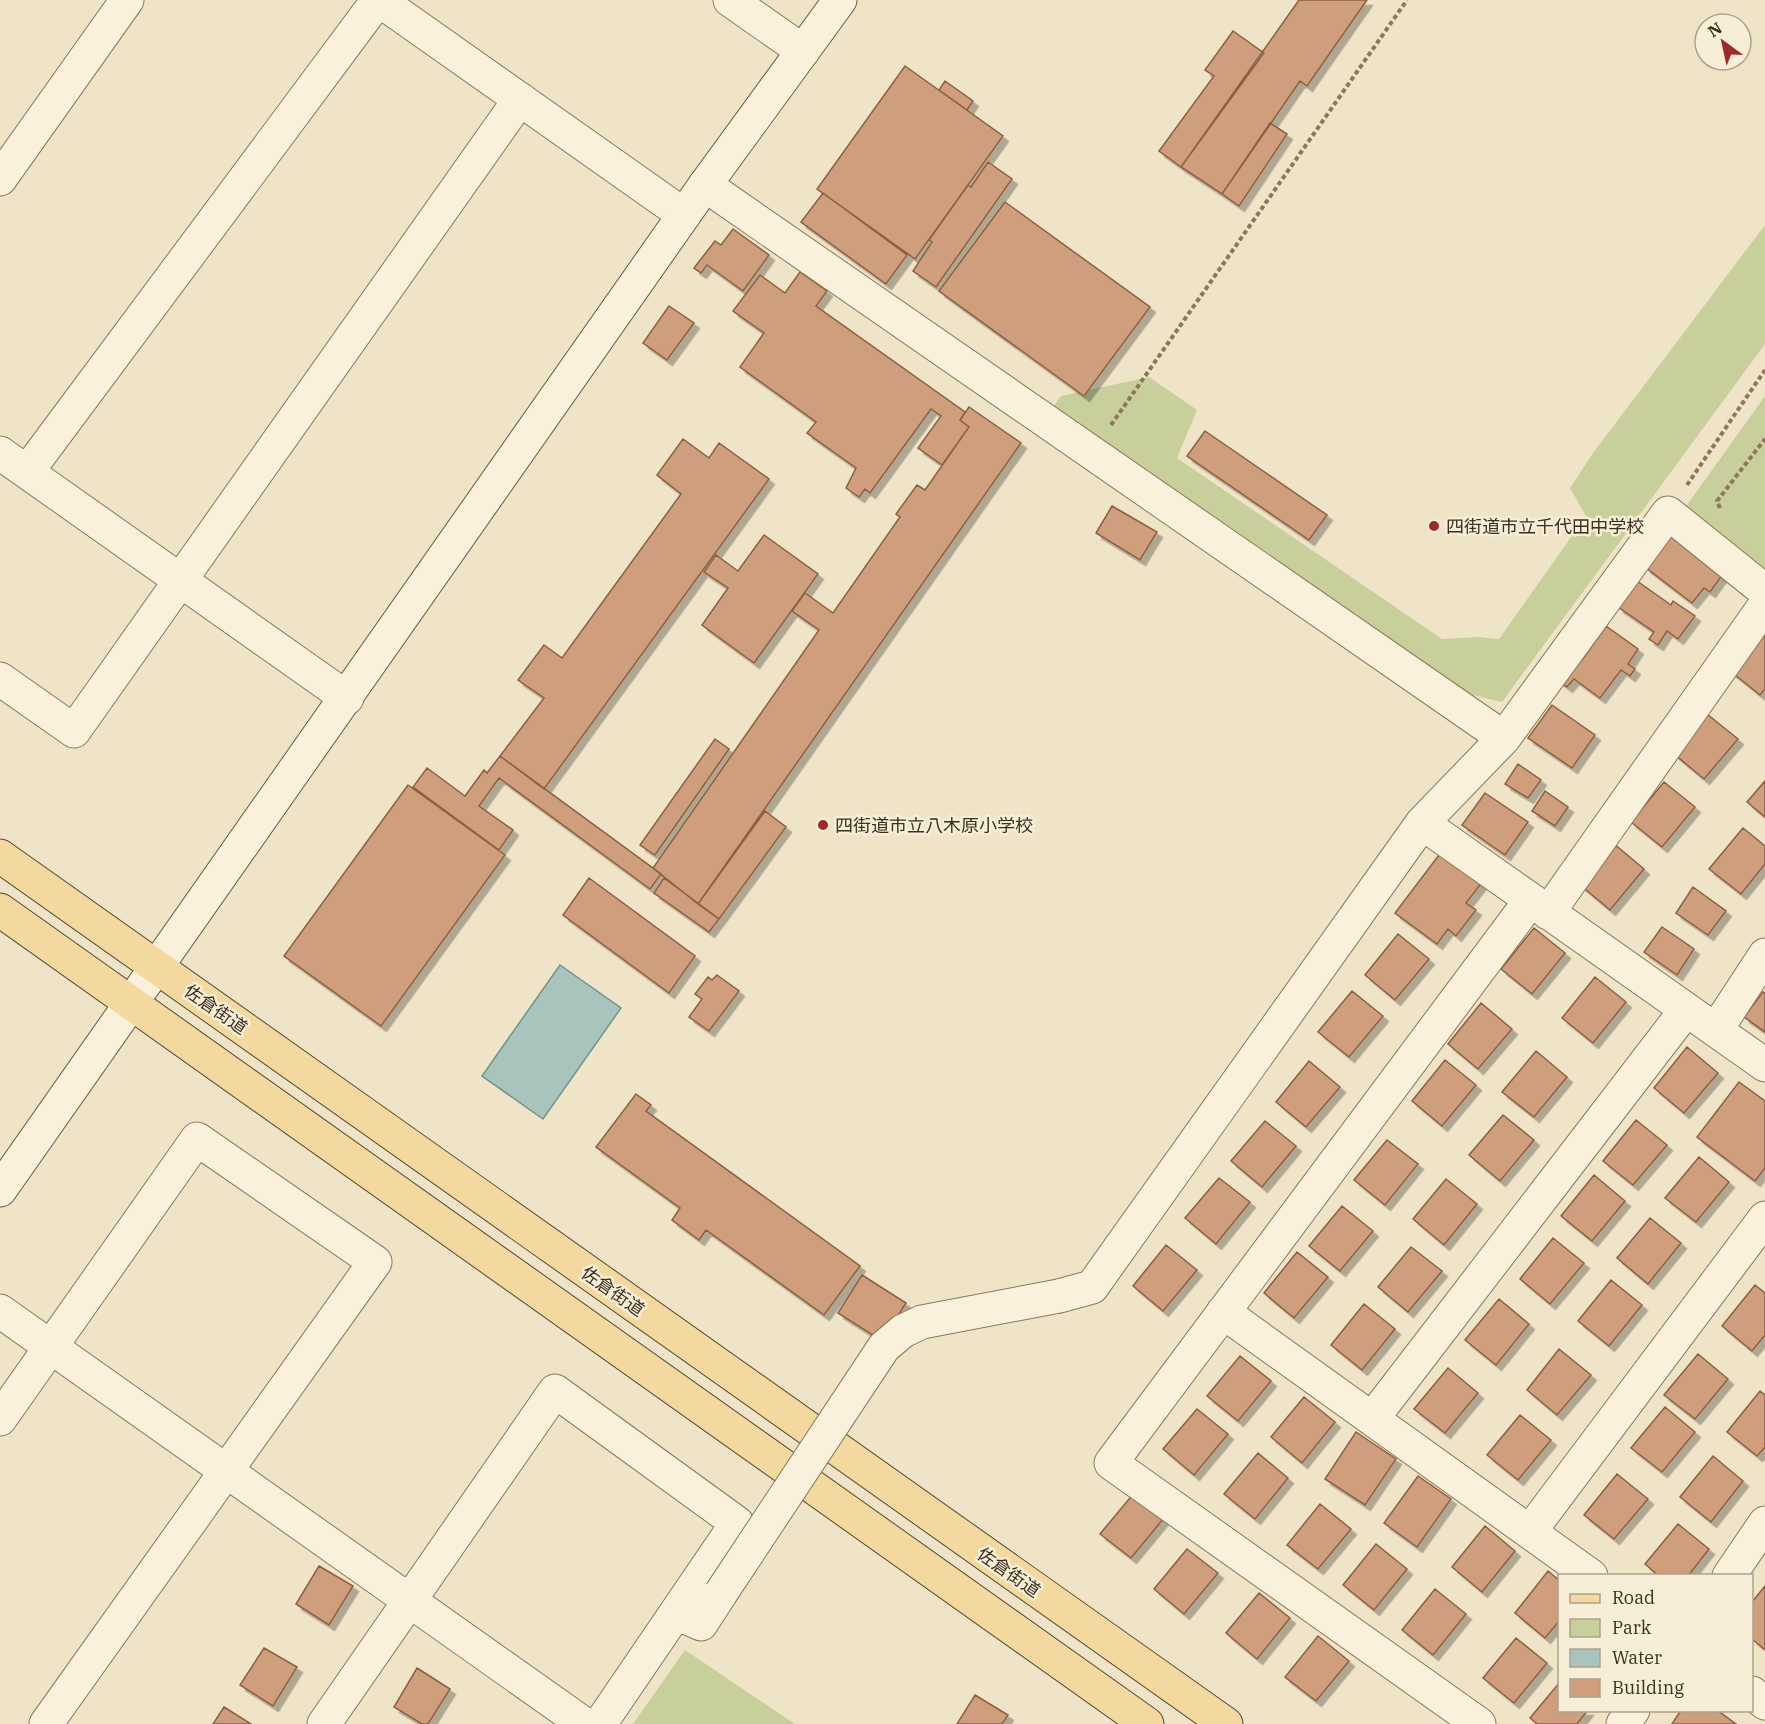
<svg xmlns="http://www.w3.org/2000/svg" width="1765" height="1724" font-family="'IBM Plex Serif','Noto Sans JP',serif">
<defs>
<filter id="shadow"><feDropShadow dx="5.5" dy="5.5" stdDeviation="0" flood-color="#0004"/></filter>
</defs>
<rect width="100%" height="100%" fill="#f0e4c8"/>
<path fill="#c9cf9b" d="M1765 225V344L1502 702 1460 692 1051 410 1061 396 1149 377 1197 410 1177 458 1442 639 1478 637 1499 639 1586 516 1570 488 1593 453Z
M1765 396V569L1682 512Z
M685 1650 795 1724H633Z"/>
<path fill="#a9c4bc" stroke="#6f938a" stroke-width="1.5" d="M560 965 621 1008 543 1119 482 1076Z"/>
<path fill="#cf9f7d" stroke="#8d5f41" stroke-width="1.5" filter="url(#shadow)" d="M1299 0H1367L1307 86 1300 81 1222 194 1181 167Z
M1233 31 1264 53 1181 167 1159 151 1214 76 1205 70Z
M905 66 1003 136 915 259 817 189Z
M945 81 973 101 967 110 939 90Z
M1270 123 1287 134 1239 206 1222 194Z
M988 162 1012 179 936 287 913 271 932 242 929 240 968 185 971 187Z
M823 193 907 255 886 284 801 222Z
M1005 202 1150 307 1084 396 939 291Z
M733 229 769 255 743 291 707 265 701 273 694 268 715 241 721 245Z
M800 272 827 291 816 306 965 412 960 420 969 427 942 465 918 448 941 416 931 409 870 493 865 489 859 497 846 488 856 468 807 433 816 422 740 367 764 333 733 311 760 275 785 293Z
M669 306 694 323 667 360 643 343Z
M969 407 1021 443 698 904 653 868 819 630 792 611 805 593 833 613 900 517 896 514 917 485 925 490 969 427 960 420Z
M1205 431 1327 515 1309 540 1187 456Z
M683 439 709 458 719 443 769 479 544 789 500 756 544 698 518 680 544 645 562 658 681 494 657 475Z
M1112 506 1157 532 1140 560 1096 533Z
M1670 534 1723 574 1710 592 1704 588 1692 603 1645 567Z
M764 535 818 574 754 663 702 625 728 588 704 572 716 555 738 571Z
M1637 581 1671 605 1673 601 1695 616 1678 639 1667 631 1658 645 1649 639 1654 632 1618 607Z
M1606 626 1638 649 1628 664 1635 669 1630 676 1621 670 1600 698 1574 679 1567 687 1558 680 1576 656 1582 660Z
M1765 632V689L1760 695 1729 670Z
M1552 705 1595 735 1572 768 1528 738Z
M1707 714 1738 739 1704 779 1674 754Z
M715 739 729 749 655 855 640 845Z
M500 756 661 874 650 889 499 778 479 806 513 830 499 850 413 787 427 768 465 796 484 770 487 773Z
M1518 764 1541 780 1528 798 1505 784Z
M1765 781V817L1747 802Z
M1664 782 1695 807 1662 847 1631 822Z
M408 785 505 855 381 1026 284 956Z
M1545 791 1568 807 1555 826 1532 811Z
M1485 793 1528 822 1505 855 1462 825Z
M765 811 786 827 719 919 698 904Z
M1743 828 1765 846V864L1741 894 1709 869Z
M1613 843 1644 869 1610 910 1579 884Z
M1442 851 1483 881 1466 903 1476 910 1456 936 1448 929 1437 944 1395 913Z
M589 878 695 956 669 993 563 915Z
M664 878 719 919 709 932 654 893Z
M1693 887 1726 911 1708 935 1676 913Z
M1662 927 1694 949 1677 975 1644 952Z
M1534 928 1565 953 1532 994 1501 969Z
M1398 934 1429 959 1395 1000 1365 975Z
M717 975 739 991 709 1031 689 1017 702 999 695 994 708 977 712 980Z
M1595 977 1626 1002 1593 1043 1562 1018Z
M1352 991 1383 1016 1349 1057 1318 1032Z
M1763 992 1765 993V1032L1744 1017Z
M1481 1003 1512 1029 1478 1069 1448 1044Z
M1687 1047 1718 1073 1684 1113 1654 1088Z
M1536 1051 1567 1077 1534 1117 1502 1092Z
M1445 1060 1476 1085 1442 1126 1412 1101Z
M1309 1061 1340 1087 1306 1127 1276 1102Z
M1739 1082 1765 1101V1168L1755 1181 1697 1137Z
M636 1094 651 1105 646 1111 860 1266 824 1315 706 1230 699 1240 672 1220 680 1208 596 1147Z
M1503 1115 1534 1140 1500 1181 1469 1155Z
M1636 1120 1667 1145 1633 1185 1603 1161Z
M1265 1121 1296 1146 1262 1187 1231 1161Z
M1387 1140 1418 1164 1385 1205 1354 1180Z
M1699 1157 1729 1182 1696 1222 1665 1198Z
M1594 1175 1625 1201 1592 1241 1561 1216Z
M1219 1178 1250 1202 1216 1244 1185 1218Z
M1446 1179 1477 1204 1444 1245 1413 1219Z
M1342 1206 1373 1231 1340 1271 1309 1246Z
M1650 1218 1681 1243 1648 1284 1617 1258Z
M1553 1238 1584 1263 1550 1304 1520 1279Z
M1166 1245 1197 1270 1163 1311 1133 1286Z
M1411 1247 1442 1271 1408 1312 1378 1287Z
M1297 1252 1328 1277 1294 1318 1264 1293Z
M862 1275 906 1303 882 1341 838 1313Z
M1611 1280 1642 1305 1609 1346 1578 1321Z
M1755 1285 1765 1293V1335L1752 1351 1722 1326Z
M1499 1299 1529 1324 1496 1365 1465 1340Z
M1364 1304 1395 1329 1362 1370 1331 1345Z
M1559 1349 1591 1375 1557 1415 1527 1390Z
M1698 1354 1728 1379 1695 1419 1664 1395Z
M1240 1356 1271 1381 1238 1421 1207 1396Z
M1448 1368 1478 1393 1445 1433 1414 1409Z
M1760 1391 1765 1395V1447L1757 1456 1727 1432Z
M1304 1397 1335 1422 1302 1463 1271 1437Z
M1665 1407 1695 1432 1662 1472 1631 1448Z
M1197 1409 1228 1434 1194 1475 1163 1449Z
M1520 1415 1551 1440 1518 1480 1487 1455Z
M1356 1432 1396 1459 1365 1505 1325 1479Z
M1258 1453 1288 1478 1255 1519 1224 1494Z
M1713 1456 1743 1481 1711 1522 1680 1497Z
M1617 1474 1648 1499 1614 1539 1584 1515Z
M1418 1476 1451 1499 1417 1547 1384 1523Z
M1134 1493 1164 1518 1131 1558 1100 1534Z
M1320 1504 1351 1529 1318 1569 1287 1545Z
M1678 1524 1709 1549 1688 1576H1659L1645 1564Z
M1485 1526 1515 1551 1482 1592 1452 1567Z
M1376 1544 1407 1569 1374 1610 1343 1585Z
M1187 1549 1218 1573 1184 1614 1154 1589Z
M319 1566 353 1586 329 1625 296 1604Z
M1548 1571 1560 1581V1620L1545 1638 1515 1613Z
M1765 1586V1648L1764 1649 1752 1639V1602Z
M1435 1589 1466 1614 1433 1655 1402 1630Z
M1259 1593 1290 1618 1257 1659 1226 1633Z
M1318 1636 1349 1661 1316 1701 1285 1677Z
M1516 1638 1547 1663 1514 1703 1483 1678Z
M264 1648 297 1667 273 1706 240 1685Z
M417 1668 450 1689 428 1724H422L394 1707Z
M1560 1682V1710H1588L1577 1724H1537L1530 1718Z
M975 1695 1008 1715 1002 1724H957Z
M224 1707 251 1724H213Z
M1681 1710H1717L1736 1724H1672Z"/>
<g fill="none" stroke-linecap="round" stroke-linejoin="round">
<g stroke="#8d765c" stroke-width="35">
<path id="street" d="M379 0 684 215
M730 0 803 51
M0 179 127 0
M705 185 1504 738
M0 453 347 698
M27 472 378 0
M0 679 74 731 520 99
M1422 823 1765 1065
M1548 913 1765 605
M1716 1030 1765 955
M1059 1296 1092 1287 1422 823 1504 738 1668 513 1765 591
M0 1311 584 1724
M1223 1312 1591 1576
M0 1419 197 1139 375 1262 46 1724
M1372 1419 1686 1010
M1531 1530 1765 1218
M1729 1576 1765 1523
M676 1613 701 1624 721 1593
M1752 1693 1765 1703
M324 1724 555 1391 737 1523 600 1724
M1479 1724 1111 1463 1530 901
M1623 1724 1633 1710"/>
</g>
<g stroke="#6f573f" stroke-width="35">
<path id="secondary" d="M0 1190 705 185 840 0"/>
</g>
<g stroke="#5b4430" stroke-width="35">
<path id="primary" d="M0 856 1226 1724
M0 910 1147 1724"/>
</g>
<path stroke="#8d765c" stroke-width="4" stroke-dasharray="4.5 3" stroke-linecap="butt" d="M1111 425 1407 0
M1687 485 1765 370
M1720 508 1717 501 1765 439"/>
<use href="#street" stroke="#faf1dc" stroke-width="33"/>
<use href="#secondary" stroke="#faf1dc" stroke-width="33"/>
<use href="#primary" stroke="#f3d9a0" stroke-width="33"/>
<g stroke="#8d765c" stroke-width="35" stroke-linecap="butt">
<path id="street-bridge" d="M721 1593 884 1347 903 1331 922 1322 1059 1296"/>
</g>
<use href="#street-bridge" stroke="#faf1dc" stroke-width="33"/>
</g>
<g fill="#9e2a2b" stroke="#f7eed8" stroke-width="2">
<circle cx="1434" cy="526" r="6"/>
<circle cx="823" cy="825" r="6"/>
</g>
<g text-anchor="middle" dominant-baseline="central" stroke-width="5" stroke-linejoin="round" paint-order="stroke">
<g font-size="18" fill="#3d2e20" stroke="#f7eed8" text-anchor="start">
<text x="1446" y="526">四街道市立千代田中学校</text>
<text x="835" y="825">四街道市立八木原小学校</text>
</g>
<g font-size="18" fill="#3d2e20" stroke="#f7eed8">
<text transform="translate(216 1009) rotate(35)">佐倉街道</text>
<text transform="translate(613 1291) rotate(35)">佐倉街道</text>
<text transform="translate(1009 1572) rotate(35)">佐倉街道</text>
</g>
</g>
<rect x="1558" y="1574" width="195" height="138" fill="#f7eed8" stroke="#ada18e" stroke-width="1.5"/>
<rect x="1570" y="1594" width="30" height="9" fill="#f3d9a0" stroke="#ada18e" stroke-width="1.5"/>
<text x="1612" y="1604" font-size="18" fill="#3d2e20">Road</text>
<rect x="1570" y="1619" width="30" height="18" fill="#c9cf9b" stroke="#ada18e" stroke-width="1.5"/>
<text x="1612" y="1634" font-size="18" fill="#3d2e20">Park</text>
<rect x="1570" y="1649" width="30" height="18" fill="#a9c4bc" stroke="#ada18e" stroke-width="1.5"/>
<text x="1612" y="1664" font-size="18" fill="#3d2e20">Water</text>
<rect x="1570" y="1679" width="30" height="18" fill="#cf9f7d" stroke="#ada18e" stroke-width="1.5"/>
<text x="1612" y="1694" font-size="18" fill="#3d2e20">Building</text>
<g transform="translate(1723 42) rotate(327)"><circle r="28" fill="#f7eed8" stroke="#ada18e" stroke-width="1.5"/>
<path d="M0-4.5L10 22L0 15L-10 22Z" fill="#9e2a2b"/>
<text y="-9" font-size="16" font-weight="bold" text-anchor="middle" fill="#3d2e20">N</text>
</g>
</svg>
